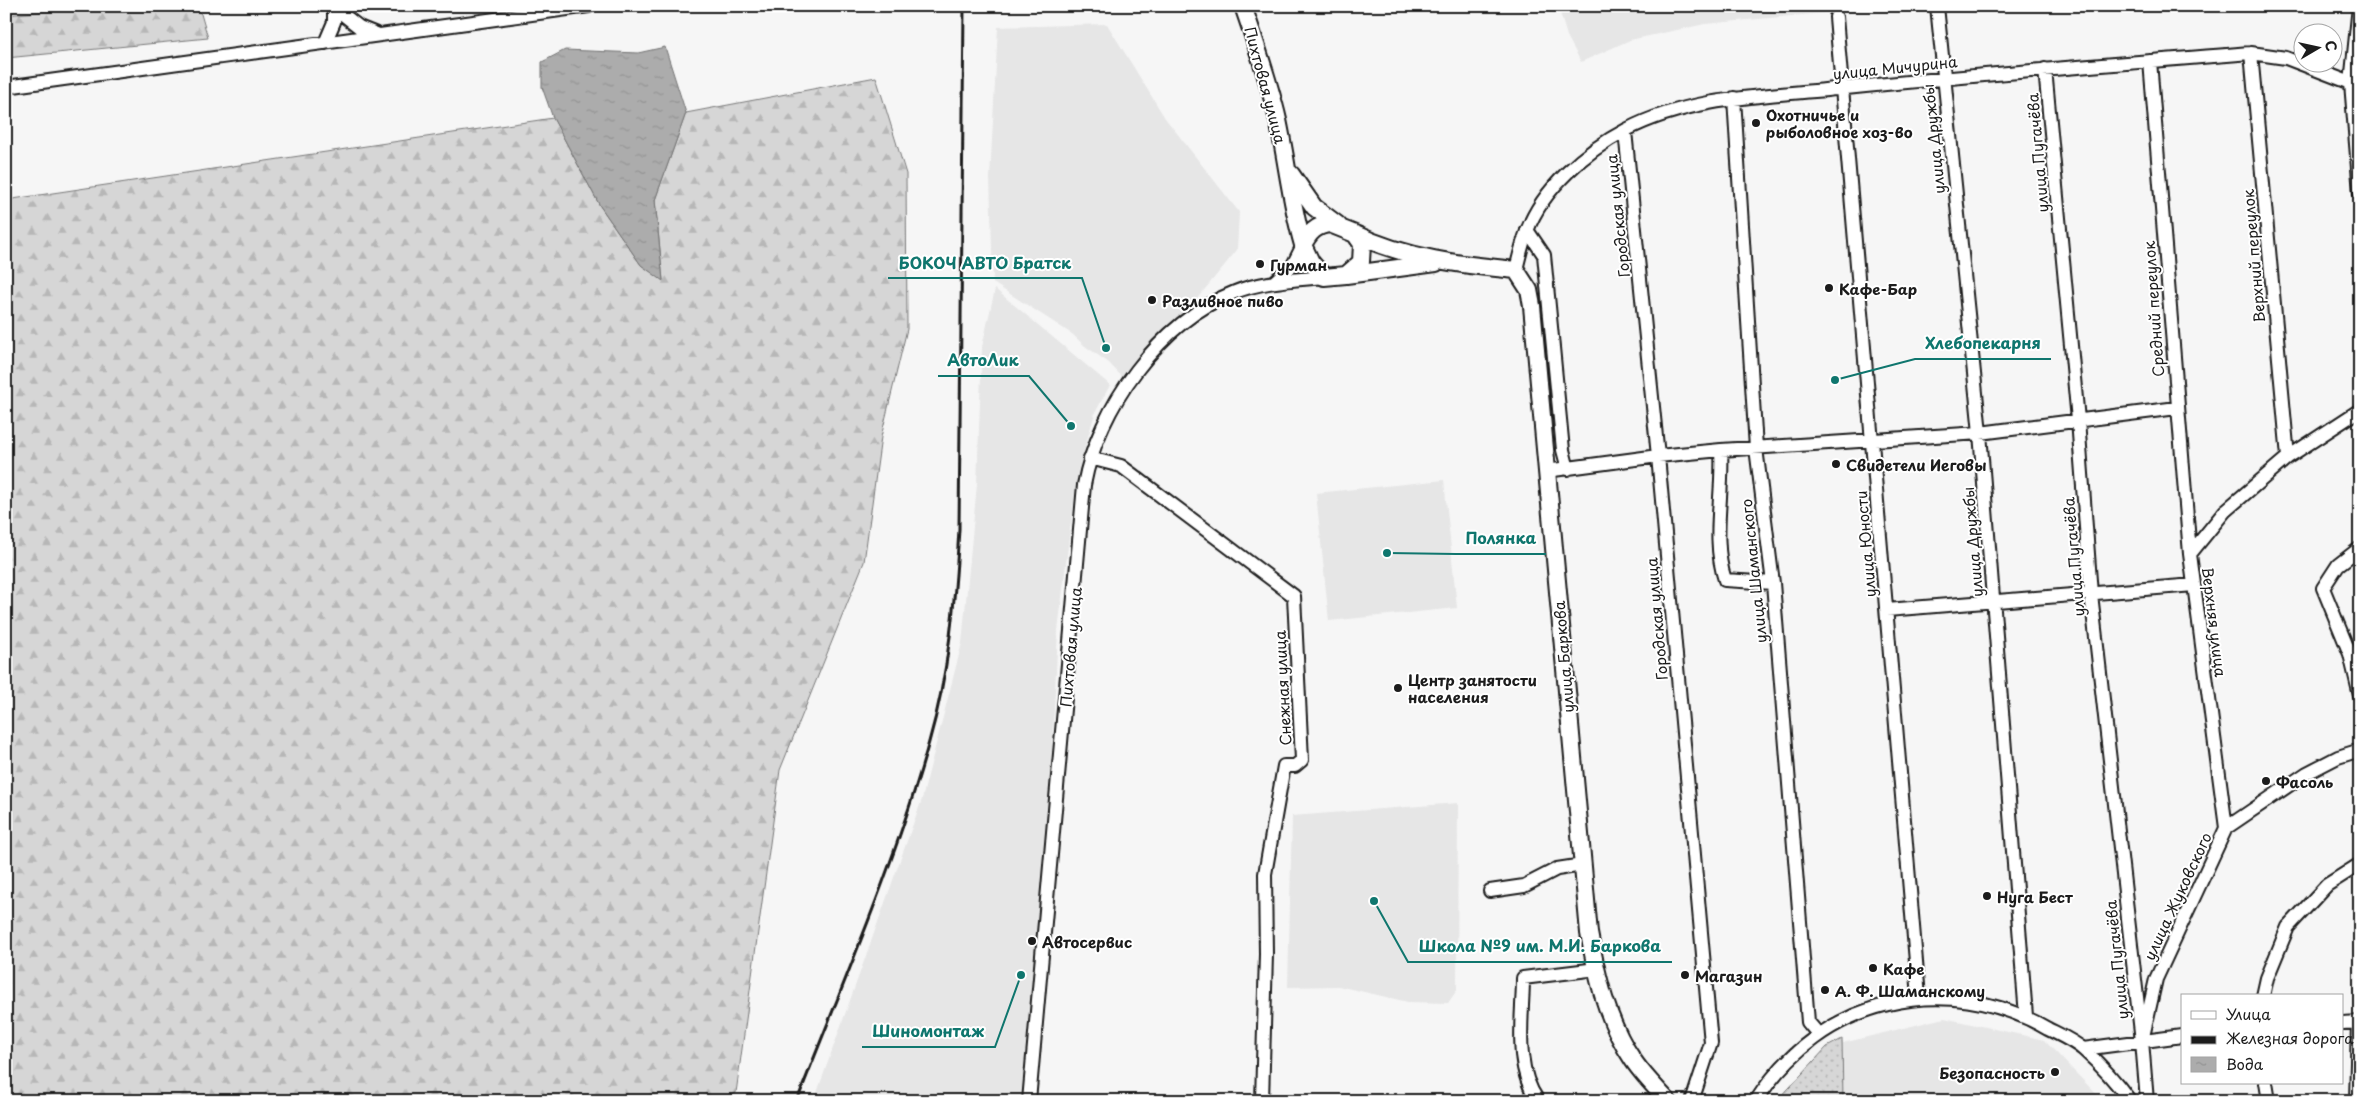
<svg xmlns="http://www.w3.org/2000/svg" width="2366" height="1107" font-family="'Playpen Sans',sans-serif">
<defs>
<pattern id="forest-firs" width="22" height="20" patternUnits="userSpaceOnUse" patternTransform="scale(1.25)"><rect width="22" height="20" fill="#d6d6d6"/><path d="M5 1l3.5 6h-7zM16 11l3.5 6h-7z" fill="#b7b7b7"/></pattern>
<pattern id="park-dots" width="8" height="8" patternUnits="userSpaceOnUse" patternTransform="scale(1.25)"><rect width="8" height="8" fill="#d6d6d6"/><path d="M2 2h.1M6 6h.1" fill="none" stroke="#b7b7b7" stroke-width="1.8" stroke-linecap="round"/></pattern>
<pattern id="water-ripples" width="26" height="14" patternUnits="userSpaceOnUse" patternTransform="scale(1.25)"><rect width="26" height="14" fill="#acacac"/><path d="M2 4q2-2 4 0t4 0M15 11q2-2 4 0t4 0" fill="none" stroke="#939393"/></pattern>
</defs>
<rect width="100%" height="100%" fill="#f6f6f6"/>
<filter id="ink" filterUnits="userSpaceOnUse"><feTurbulence type="fractalNoise" baseFrequency=".02" numOctaves="2"/><feDisplacementMap in="SourceGraphic" scale="10" xChannelSelector="R" yChannelSelector="G"/><feConvolveMatrix kernelMatrix="1 2 1 2 8 2 1 2 1" color-interpolation-filters="sRGB"/></filter>
<g filter="url(#ink)">
<path fill="#e6e6e6" d="M1558 6H1889V7L1705 24 1630 40 1581 62 1567 36Z
M1107 24 1165 118 1239 212 1237 250 1128 383 1109 363 1085 346 1072 334 993 283 990 177 998 27Z
M995 289 1110 385 1095 413 1079 468 1070 530 1058 631 1050 790 1022 1101H814L922 799 962 643 977 484 982 347Z
M1444 480 1457 608 1329 621 1316 493Z
M1458 803 1457 990 1448 1003 1408 1002 1338 986 1288 987 1292 816Z
M1944 1018 2044 1040 2103 1101H1802L1839 1044Z"/>
<path fill="url(#forest-firs)" stroke="#797979" d="M103 6H193L201 14 208 38 6 58V15Z
M876 77 906 174 907 329 881 437 864 562 780 770 736 1093 719 1101H6V200L553 118 600 206 641 265 663 280 655 200 686 113Z"/>
<path fill="url(#park-dots)" stroke="#797979" d="M1842 1039 1843 1101H1777L1827 1047Z"/>
<path fill="url(#water-ripples)" stroke="#727272" d="M665 47 686 113 655 200 663 281 641 265 600 206 553 118 542 87V62L565 50 638 53Z"/>
<g fill="none" stroke-linecap="round" stroke-linejoin="round">
<g stroke="#1c1c1c" stroke-width="16">
<path id="minor" d="M1937 6 1980 433 2026 1016
M2359 6 2351 83 2360 193
M335 8 359 27 379 35
M1836 17 1919 997
M325 43 334 22V6
M2251 53 2288 457
M2150 61 2190 554
M2045 69 2078 420 2091 594 2142 1041
M6 87 589 6
M1734 98 1756 448 1773 583 1808 1022 1819 1035
M1625 131 1658 456 1711 1043 1692 1101
M1527 230 1544 255 1563 450 1568 469
M1516 270C1519 257 1522 244 1527 231 1543 188 1586 151 1626 130 1693 95 1773 96 1846 88 1981 74 2116 64 2251 53L2286 58 2351 83
M1274 282 1293 265 1303 245
M1721 450C1724 494 1711 538 1725 580L1773 583
M1090 458 1121 466 1294 596 1302 760 1295 766H1284L1265 874 1266 954 1262 1101
M1546 471 1658 456 1721 450 1980 433 2177 408
M2360 548 2338 565 2323 588 2350 654 2360 696
M1887 610 2194 585
M2226 828 2190 554 2225 511 2288 457 2360 410
M1490 891 1524 886 1557 869 1583 865
M2263 996 2267 978 2288 927 2327 885 2360 864
M2342 1023 2360 1022
M2083 1049 2182 1036
M2266 1083 2269 1101
M1029 1101 1084 485C1098 408 1160 321 1235 292 1262 281 1295 280 1324 277
M1538 1101C1513 1066 1523 1017 1523 978L1597 969
M1756 1101C1820 999 1945 969 2048 1029 2060 1035 2074 1041 2084 1050 2101 1065 2117 1083 2130 1101
M2147 1101 2142 1041 2156 979 2226 828 2307 773 2338 757 2360 750
M2356 1101 2358 1022"/>
</g>
<g stroke="#1c1c1c" stroke-width="20">
<path id="major" d="M1243 6C1256 44 1269 81 1278 120 1287 162 1291 204 1303 245
M1291 174 1314 207 1338 225
M1330 224 1355 234 1362 244 1361 262 1346 275 1324 277 1311 262 1303 245C1309 233 1316 225 1330 224Z
M1355 234C1405 258 1461 265 1516 270L1529 290 1532 306 1589 933C1597 977 1607 1022 1633 1060 1643 1075 1656 1088 1668 1101
M1346 275 1436 263"/>
</g>
<use href="#minor" stroke="#fff" stroke-width="12"/>
<use href="#major" stroke="#fff" stroke-width="16"/>
<path stroke="#1c1c1c" stroke-width="3" d="M797 1101C843 983 895 864 929 742 949 673 955 600 959 529L964 6"/>
</g>
</g>
<g fill="#1c1c1c" stroke="#fff" stroke-width="2">
<circle cx="1756" cy="123" r="5"/>
<circle cx="1260" cy="264" r="5"/>
<circle cx="1829" cy="288" r="5"/>
<circle cx="1152" cy="300" r="5"/>
<circle cx="1836" cy="464" r="5"/>
<circle cx="1398" cy="688" r="5"/>
<circle cx="2266" cy="781" r="5"/>
<circle cx="1987" cy="896" r="5"/>
<circle cx="1032" cy="941" r="5"/>
<circle cx="1873" cy="968" r="5"/>
<circle cx="1685" cy="975" r="5"/>
<circle cx="1825" cy="990" r="5"/>
<circle cx="2055" cy="1072" r="5"/>
</g>
<g text-anchor="middle" dominant-baseline="central" stroke-width="4" stroke-linejoin="round" paint-order="stroke">
<g font-size="15" fill="#1c1c1c" stroke="#fff">
<text transform="translate(1895 67) rotate(-6)">улица Мичурина</text>
<text transform="translate(1266 85) rotate(75)">Пихтовая улица</text>
<text transform="translate(1933 139) rotate(-96)">улица Дружбы</text>
<text transform="translate(2037 153) rotate(-95)">улица Пугачёва</text>
<text transform="translate(1617 216) rotate(-96)">Городская улица</text>
<text transform="translate(2253 256) rotate(-95)">Верхний переулок</text>
<text transform="translate(2153 309) rotate(-94)">Средний переулок</text>
<text transform="translate(1972 542) rotate(-95)">улица Дружбы</text>
<text transform="translate(1865 544) rotate(-95)">улица Юности</text>
<text transform="translate(2073 557) rotate(-95)">улица Пугачёва</text>
<text transform="translate(1753 571) rotate(-96)">улица Шаманского</text>
<text transform="translate(1656 619) rotate(-95)">Городская улица</text>
<text transform="translate(2215 622) rotate(83)">Верхняя улица</text>
<text transform="translate(1070 647) rotate(-85)">Пихтовая улица</text>
<text transform="translate(1563 657) rotate(-95)">улица Баркова</text>
<text transform="translate(1282 688) rotate(-93)">Снежная улица</text>
<text transform="translate(2177 896) rotate(-65)">улица Жуковского</text>
<text transform="translate(2116 960) rotate(-96)">улица Пугачёва</text>
</g>
<g font-size="15" font-weight="bold" fill="#1c1c1c" stroke="#fff" text-anchor="start">
<text x="1766" y="114">Охотничье и<tspan x="1766" dy="17">рыболовное хоз-во</tspan></text>
<text x="1270" y="264">Гурман</text>
<text x="1839" y="288">Кафе-Бар</text>
<text x="1162" y="300">Разливное пиво</text>
<text x="1846" y="464">Свидетели Иеговы</text>
<text x="1408" y="679">Центр занятости<tspan x="1408" dy="17">населения</tspan></text>
<text x="2276" y="781">Фасоль</text>
<text x="1997" y="896">Нуга Бест</text>
<text x="1042" y="941">Автосервис</text>
<text x="1883" y="968">Кафе</text>
<text x="1695" y="975">Магазин</text>
<text x="1835" y="990">А. Ф. Шаманскому</text>
<text x="2045" y="1072" text-anchor="end">Безопасность</text>
</g>
</g>
<path fill="none" stroke="#0f766e" stroke-width="2" d="M1106 348L1082 278H888M1835 380L1915 359H2051M1071 426L1029 376H938M1387 553L1456 554H1546M1374 901L1408 962H1672M1021 975L995 1047H862"/>
<g fill="#0f766e" stroke="#fff" stroke-width="2">
<circle cx="1106" cy="348" r="5"/>
<circle cx="1835" cy="380" r="5"/>
<circle cx="1071" cy="426" r="5"/>
<circle cx="1387" cy="553" r="5"/>
<circle cx="1374" cy="901" r="5"/>
<circle cx="1021" cy="975" r="5"/>
</g>
<g font-size="16" text-anchor="middle" font-weight="bold" fill="#0f766e" stroke="#fff" stroke-width="4" stroke-linejoin="round" paint-order="stroke">
<text x="985" y="269">БОКОЧ АВТО Братск</text>
<text x="1983" y="349">Хлебопекарня</text>
<text x="983" y="366">АвтоЛик</text>
<text x="1501" y="544">Полянка</text>
<text x="1540" y="952">Школа №9 им. М.И. Баркова</text>
<text x="928" y="1037">Шиномонтаж</text>
</g>
<rect width="2366" height="1107" fill="none" stroke="#fff" stroke-width="25"/>
<rect x="12" y="12" width="2341" height="1082" fill="none" stroke="#1c1c1c" stroke-width="2" filter="url(#ink)"/>
<rect x="2181" y="994" width="162" height="90" fill="#ffffff" stroke="#a4a4a4"/>
<rect x="2191" y="1011" width="25" height="8" fill="#ffffff" stroke="#a4a4a4"/>
<text x="2226" y="1020" font-size="15" fill="#1c1c1c">Улица</text>
<rect x="2191" y="1036" width="25" height="8" fill="#1c1c1c" stroke="#a4a4a4"/>
<text x="2226" y="1044" font-size="15" fill="#1c1c1c">Железная дорога</text>
<rect x="2191" y="1057" width="25" height="15" fill="url(#water-ripples)" stroke="#a4a4a4"/>
<text x="2226" y="1070" font-size="15" fill="#1c1c1c">Вода</text>
<g transform="translate(2318 48) rotate(81)"><circle r="24" fill="#ffffff" stroke="#a4a4a4"/>
<path d="M0-4L9 19L0 12L-9 19Z" fill="#1c1c1c"/>
<text y="-8" font-size="14" font-weight="bold" text-anchor="middle" fill="#1c1c1c">С</text>
</g>
</svg>
